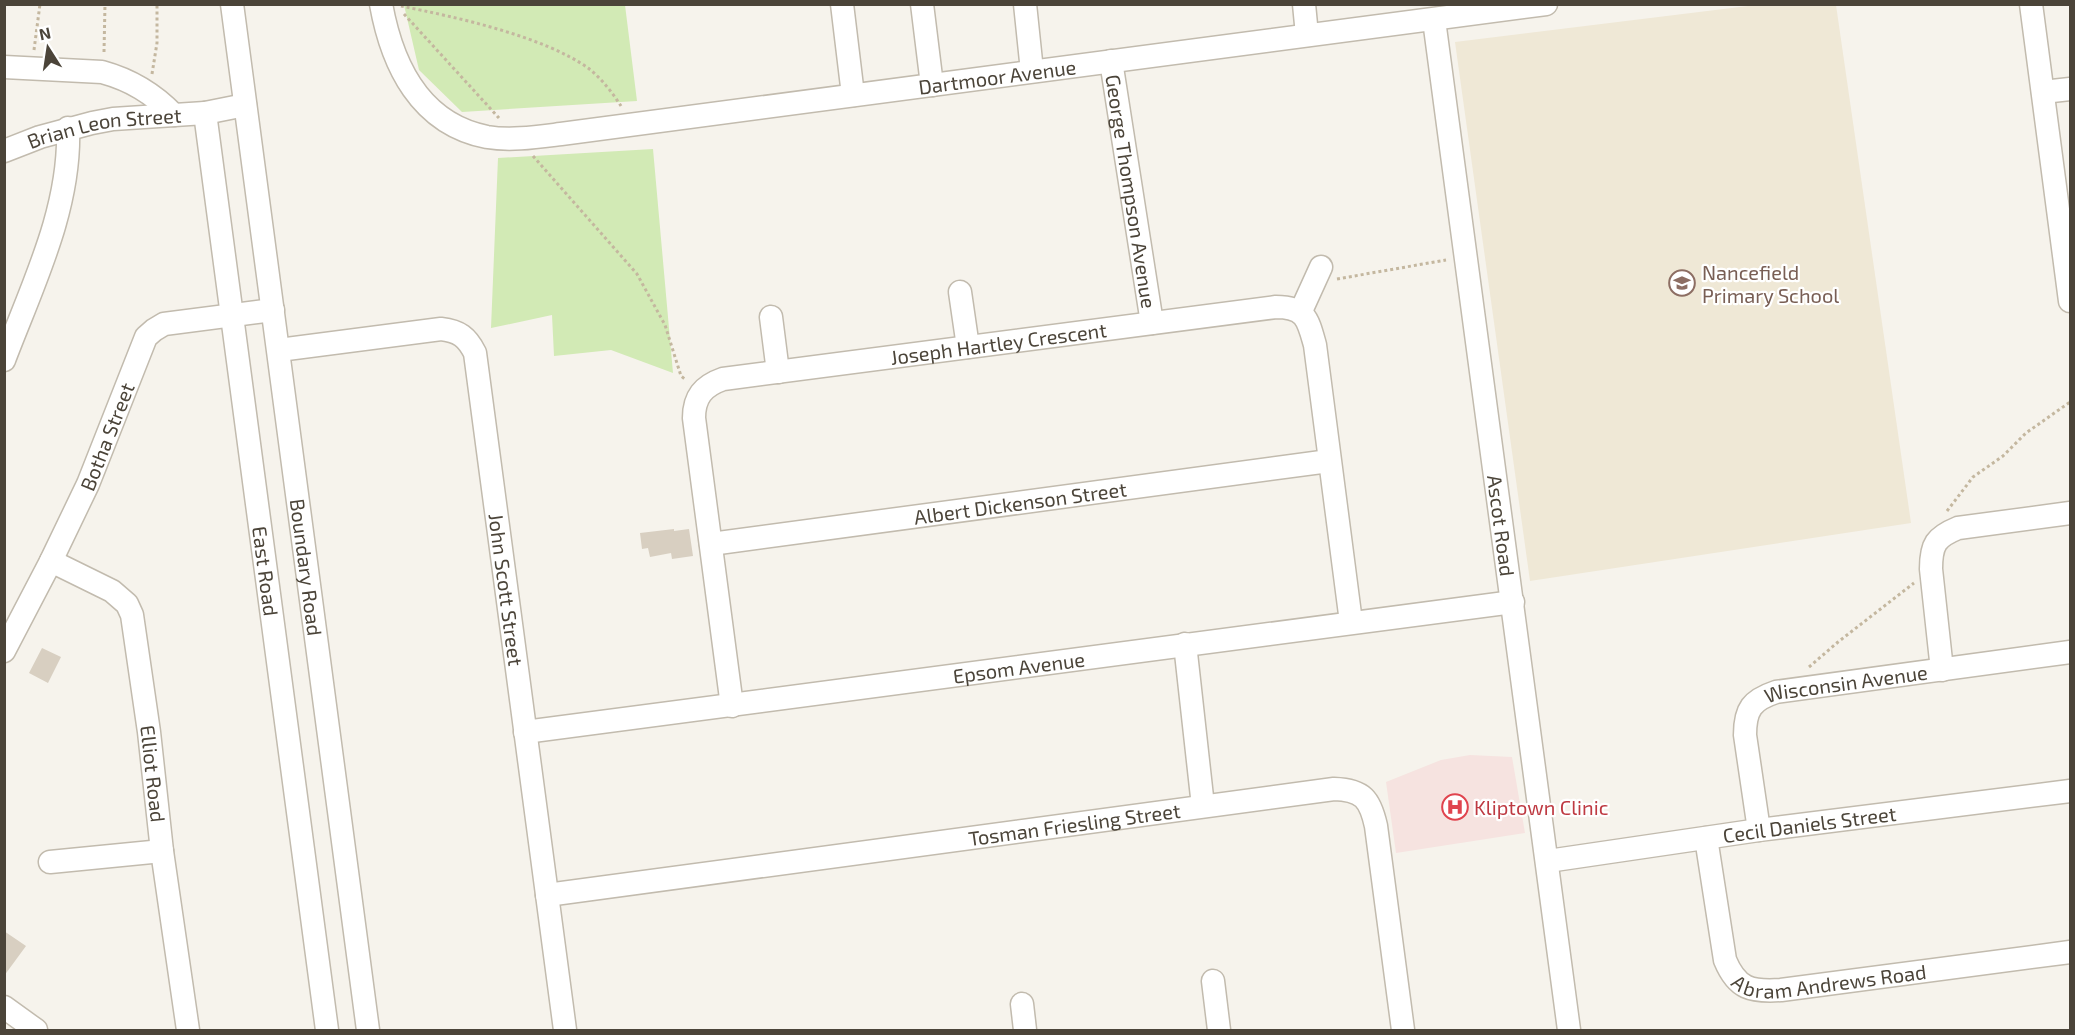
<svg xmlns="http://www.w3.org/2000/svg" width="2075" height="1035" font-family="'Exo 2',sans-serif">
<rect width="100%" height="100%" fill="#f6f3ec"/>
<path fill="#efe8d6" d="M1756 5H1836L1911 523 1530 581 1455 42Z"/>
<path fill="#f6e3e0" d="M1470 755 1512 757 1525 833 1396 853 1386 782 1441 760Z"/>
<path fill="#d2eab5" d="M404 5H625L637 101 462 112 419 70Z
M653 149 673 373 611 350 554 356 552 315 491 328 498 158Z"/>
<path fill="#d8cfc1" d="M674 529V531L689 529 693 556 672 559 671 553 650 557 648 548 642 549 640 533Z
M42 648 61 657 48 683 29 673Z
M4 931 26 946 4 976Z"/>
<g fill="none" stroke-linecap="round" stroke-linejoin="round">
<g stroke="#c2bbae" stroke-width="25">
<g id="minor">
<path id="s1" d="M232 4 368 1030"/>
<path id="s2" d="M381 4C392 65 420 124 487 137 511 141 537 137 561 134L1546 4"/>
<path d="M842 4 853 95"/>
<path d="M922 4 932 85"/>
<path d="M1025 4 1032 71"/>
<path d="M1304 4 1307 35"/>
<path d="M2031 4 2070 301"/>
<path id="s3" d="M1434 20 1569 1030"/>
<path id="s4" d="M1111 61 1152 323"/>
<path d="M4 67 102 72C131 80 153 93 174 115"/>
<path d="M2043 92 2070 89"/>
<path id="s5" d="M205 113 327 1030"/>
<path id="s6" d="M4 151 40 137 92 123 113 119 205 113 245 105"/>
<path d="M960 292 968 347"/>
<path d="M1301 311 1321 267"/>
<path d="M771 317 778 372"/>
<path id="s7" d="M279 350 441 329C459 331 467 337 475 353L565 1030"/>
<path d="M4 360C32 286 71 209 68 128"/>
<path id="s8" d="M711 544 1329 461"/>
<path id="s9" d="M51 561 112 591 127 604 132 615 149 732 162 851 188 1030"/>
<path d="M1185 644 1203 806"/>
<path id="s10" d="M4 651 51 561 88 484 146 337 154 330 164 324 273 310"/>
<path d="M1942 670 1931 569C1931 544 1936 537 1958 528L2070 513"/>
<path id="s11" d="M732 706 694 418C694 397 703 386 723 379L1276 307C1306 307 1308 320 1315 345L1351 622"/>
<path id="s12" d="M525 732 1513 602"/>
<path id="s13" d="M1759 830 1745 735C1745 709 1752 700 1776 692L2070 652"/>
<path id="s14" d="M1706 838 1725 960C1737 989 1751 992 1781 990L2070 952"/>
<path id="s15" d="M1548 861 1759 830 2070 791"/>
<path d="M50 862 162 851"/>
<path id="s16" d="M547 895 1334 789C1363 790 1370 799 1376 826L1403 1030"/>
<path d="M1213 981 1219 1030"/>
<path d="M1022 1004 1025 1030"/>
<path d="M4 1007 36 1030"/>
</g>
</g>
<path stroke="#c4b79f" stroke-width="3" stroke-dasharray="3 3" stroke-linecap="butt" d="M401 6C455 17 543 36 588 68 601 78 612 92 621 106
M404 14 499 118
M34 50 40 4
M104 52 105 4
M152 74 157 43V4
M533 156 637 274 665 325 681 376 686 380
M1337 279 1446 260
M1947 511 1973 477 2003 456 2026 433 2070 402
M1809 667 1838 642 1914 583"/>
<use href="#minor" stroke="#fff" stroke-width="22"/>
</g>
<defs>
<g id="school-ring" transform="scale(1.35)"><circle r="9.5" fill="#fff" stroke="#8d6e63" stroke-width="1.5"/><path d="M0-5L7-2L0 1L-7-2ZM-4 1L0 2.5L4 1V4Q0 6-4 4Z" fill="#8d6e63"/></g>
<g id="hospital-ring" transform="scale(1.35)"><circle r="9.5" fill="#fff" stroke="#e0444e" stroke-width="1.5"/><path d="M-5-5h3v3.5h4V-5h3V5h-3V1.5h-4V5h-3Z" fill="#e0444e"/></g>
</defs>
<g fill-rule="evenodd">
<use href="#school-ring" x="1682" y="283"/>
<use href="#hospital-ring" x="1455" y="807"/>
</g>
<g text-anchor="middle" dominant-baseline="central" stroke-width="4.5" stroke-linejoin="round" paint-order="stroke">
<g font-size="20" fill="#4b4439" stroke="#fff">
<text stroke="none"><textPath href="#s2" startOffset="696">Dartmoor Avenue</textPath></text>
<text stroke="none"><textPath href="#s6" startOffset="104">Brian Leon Street</textPath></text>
<text stroke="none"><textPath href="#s4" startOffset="132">George Thompson Avenue</textPath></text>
<text stroke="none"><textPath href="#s11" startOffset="621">Joseph Hartley Crescent</textPath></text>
<text stroke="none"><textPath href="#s10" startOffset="238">Botha Street</textPath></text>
<text stroke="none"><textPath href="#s8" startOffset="312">Albert Dickenson Street</textPath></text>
<text stroke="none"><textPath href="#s3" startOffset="510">Ascot Road</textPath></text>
<text stroke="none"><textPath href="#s1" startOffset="568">Boundary Road</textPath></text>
<text stroke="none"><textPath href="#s5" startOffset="462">East Road</textPath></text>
<text stroke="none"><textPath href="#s7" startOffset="446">John Scott Street</textPath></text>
<text stroke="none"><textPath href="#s12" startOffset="498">Epsom Avenue</textPath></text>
<text stroke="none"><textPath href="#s13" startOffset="225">Wisconsin Avenue</textPath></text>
<text stroke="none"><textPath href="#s9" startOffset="260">Elliot Road</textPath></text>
<text stroke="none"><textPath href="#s16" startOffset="532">Tosman Friesling Street</textPath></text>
<text stroke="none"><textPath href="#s15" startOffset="264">Cecil Daniels Street</textPath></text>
<text stroke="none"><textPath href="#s14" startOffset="242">Abram Andrews Road</textPath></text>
</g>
<g font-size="20" fill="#785e54" stroke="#fff" text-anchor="start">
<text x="1702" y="272">Nancefield<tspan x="1702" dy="23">Primary School</tspan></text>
</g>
<g font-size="20" fill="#be3a42" stroke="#fff" text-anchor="start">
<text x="1474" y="807">Kliptown Clinic</text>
</g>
</g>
<rect width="2075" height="1035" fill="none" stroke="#4b4439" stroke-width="12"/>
<g transform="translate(48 48) rotate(348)" stroke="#ffffff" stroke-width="4.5" paint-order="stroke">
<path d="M0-4.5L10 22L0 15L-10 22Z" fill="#4b4439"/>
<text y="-9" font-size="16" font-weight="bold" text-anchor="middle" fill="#4b4439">N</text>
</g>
</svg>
